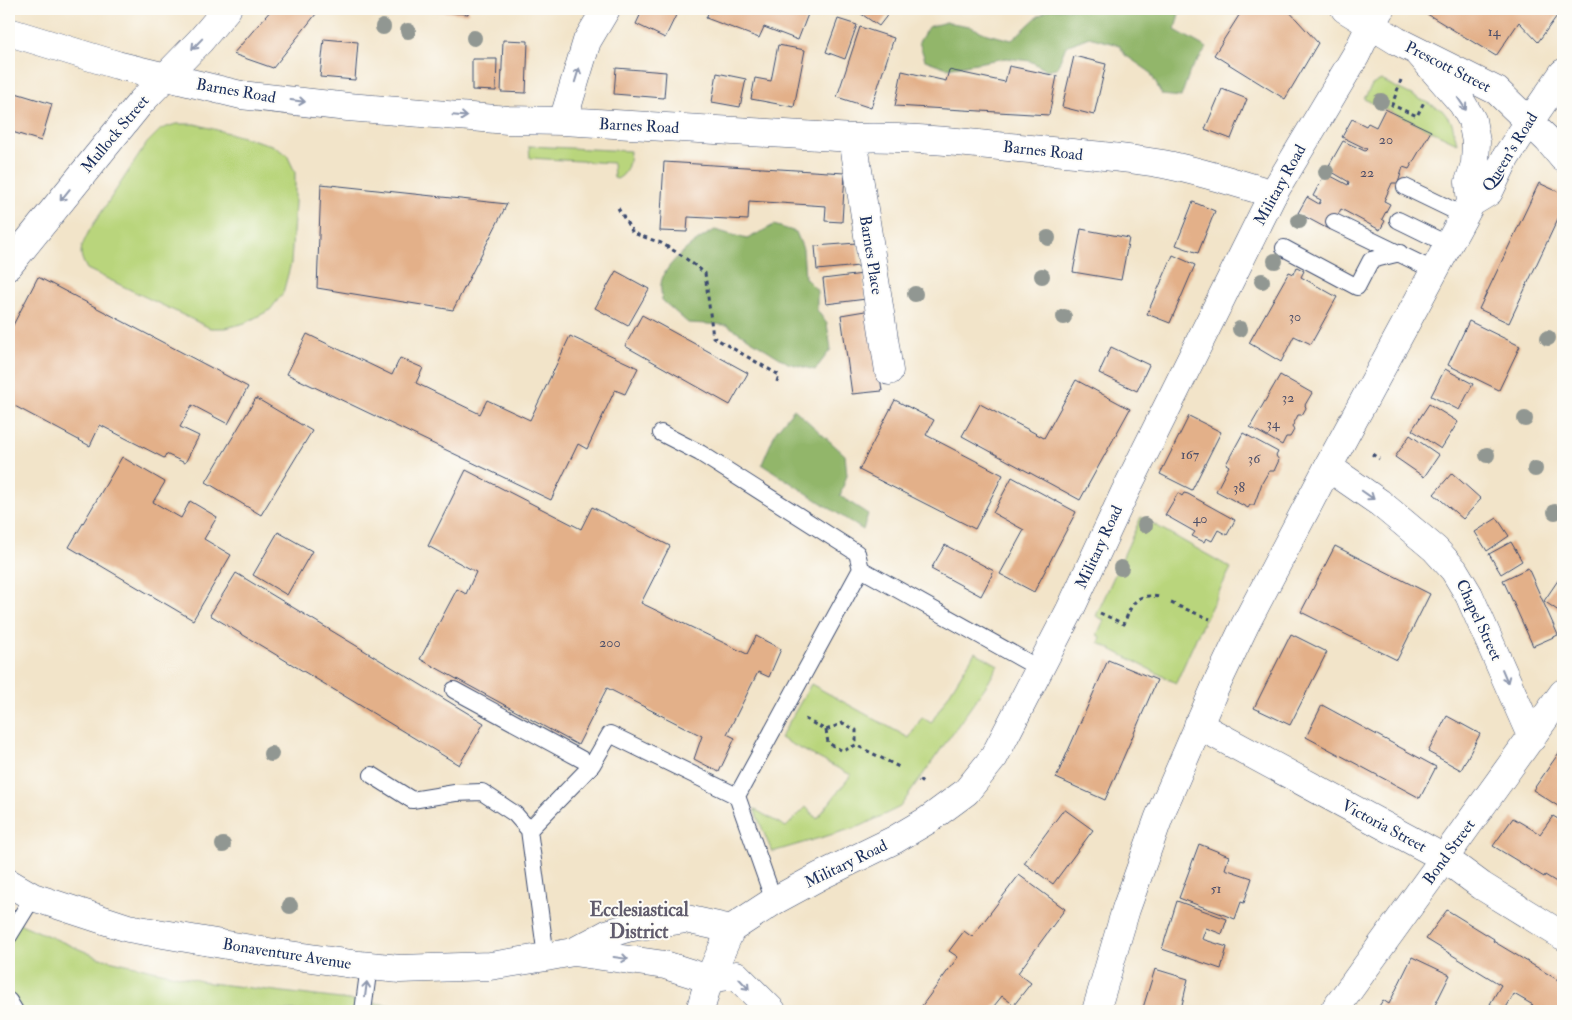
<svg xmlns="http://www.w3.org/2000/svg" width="1572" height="1020" font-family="'IM FELL Double Pica',serif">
<rect width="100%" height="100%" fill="#fdfcf7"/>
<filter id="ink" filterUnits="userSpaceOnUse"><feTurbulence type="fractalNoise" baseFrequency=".02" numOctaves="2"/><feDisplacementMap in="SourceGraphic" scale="10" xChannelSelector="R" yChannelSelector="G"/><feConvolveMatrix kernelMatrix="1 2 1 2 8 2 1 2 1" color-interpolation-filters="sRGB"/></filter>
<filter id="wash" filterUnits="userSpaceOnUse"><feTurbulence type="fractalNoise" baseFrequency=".0096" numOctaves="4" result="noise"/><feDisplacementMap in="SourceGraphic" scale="20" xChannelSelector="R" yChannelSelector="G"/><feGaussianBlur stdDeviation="1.12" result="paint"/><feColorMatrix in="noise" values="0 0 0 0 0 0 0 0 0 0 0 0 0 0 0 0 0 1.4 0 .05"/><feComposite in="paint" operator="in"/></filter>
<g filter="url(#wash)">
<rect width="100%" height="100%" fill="#f2e4c9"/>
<path fill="#b9d57b" stroke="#6a826c" d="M1381 80 1442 110 1452 123 1457 143 1364 99 1372 85Z
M176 124H195L272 145 287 155 295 172V203L291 263 283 293 270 310 245 323 226 328H210L87 269C77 252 81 248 89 231L147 143 161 129Z
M529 146 630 151C629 163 628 174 617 179L614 178 613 163 530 158Z
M1141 517 1231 568 1202 625 1176 683 1099 643 1101 637 1097 635 1104 620 1096 616Z
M975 652 998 665 988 683 900 807 861 826 772 852 754 809 786 827 806 807 817 819 851 775 780 738 811 684 909 738 922 717 931 723Z
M9 919 100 958 210 983 430 1010 431 1011H9Z"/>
<path fill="#92b66b" stroke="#567264" d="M1050 9H1180L1175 30 1207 48 1190 71 1181 97 1162 95 1150 72 1125 55 1119 45 1089 37 1066 46 1057 68 1046 70 1030 61 1006 58 947 68 925 60 919 42 928 27 946 22 969 26 987 34 1012 40 1037 17Z
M774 225 796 232 803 249 805 278 817 290V310L827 324 831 349 815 370 788 363 727 325 688 323 662 300C662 295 660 289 661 284 663 264 697 239 715 230L747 239Z
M794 409 845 455 847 475 840 496 868 514 863 530 762 464 776 431Z"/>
<g id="blocks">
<path fill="#e3b089" d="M272 9H320L273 68 233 54Z
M432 9H469L468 14 432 11Z
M643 9H679L665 38 636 24Z
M710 9H810L798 40 764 27 759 38 706 18Z
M854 9H892L879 26Z
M1243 9H1287L1318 43 1285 99 1214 55Z
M1419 9H1562L1538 42 1519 22 1496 56Z
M838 19 857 25 845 59 826 52Z
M860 27 894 38 871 108 837 97Z
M324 39 358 42 355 80 320 77Z
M503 40 528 41 526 93 501 92Z
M778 45 805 50 794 107 751 99 755 78 771 81Z
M1074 56 1106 64 1094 115 1062 107Z
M472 59H497L496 91 472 90Z
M1009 66 1057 76 1049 115 895 106 902 71 946 81 949 70 1005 82Z
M616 68 666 72 664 98 614 94Z
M717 73 746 79 740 107 712 102Z
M1222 89 1247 99 1231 139 1205 129Z
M9 91 52 104 41 141 9 131Z
M1385 109 1431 131 1409 169 1403 167 1398 183H1392L1384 201 1390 204 1382 219 1385 221 1380 230 1341 209 1330 230 1298 213 1307 197 1319 204 1321 200 1313 196 1325 173 1348 185 1349 182 1327 169 1343 141 1365 151 1367 149 1342 137 1352 119 1366 126 1368 123 1376 127Z
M664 162 845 173 842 222 825 221 826 206 749 201 748 220 688 217 687 232 660 231Z
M1539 183 1563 194V208L1509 323 1479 309Z
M321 184 507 204 453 310 317 288Z
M1193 202 1215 211 1198 253 1176 245Z
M1081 229 1129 238 1121 280 1073 272Z
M857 243 859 266 817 270 815 246Z
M1173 255 1195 265 1170 323 1147 314Z
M1297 267 1304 271 1301 277 1337 297 1311 344 1294 336 1281 362 1249 343 1289 272 1294 274Z
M616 271 649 289 628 326 595 308Z
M863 274 866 299 826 304 823 279Z
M38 277 248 387 228 424 192 405 180 427 199 436 185 463 166 454 164 458 100 425 90 446 9 403V327L11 329Z
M871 310 882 391 852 394 841 315Z
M642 315 748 373 730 405 625 346Z
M1469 321 1520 346 1499 390 1448 365Z
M307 334 392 375 400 358 423 368 416 383 480 414 487 400 530 420 570 336 638 368 625 394 615 390 587 449 578 444 551 500 287 374Z
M1111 347 1149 365 1137 391 1099 373Z
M1445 369 1473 384 1459 410 1431 396Z
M1280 375 1312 393 1305 405 1306 408 1302 415H1298L1292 427 1294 430 1290 437H1286L1282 445 1250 427Z
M1076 380 1130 409 1080 500 962 436 980 404 1044 438Z
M256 398 312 431 261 515 206 482Z
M895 400 934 420 926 435 1003 475 975 529 859 470Z
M1429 404 1458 422 1441 449 1412 430Z
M1189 416 1221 432 1192 490 1160 474Z
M1243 433 1278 452 1276 456 1279 460 1274 471H1269L1262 483 1254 505H1250L1248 508 1216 491 1229 466 1226 464Z
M1410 435 1439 455 1424 477 1395 457Z
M122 457 165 482 153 502 181 518 190 501 217 517 204 539 231 555 193 620 69 547Z
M466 470 581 529 592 507 670 546 641 603 747 654 756 636 781 649 769 677 758 672 727 734 735 738 719 772 694 759 702 736 607 688 578 745 420 659 457 589 466 594 476 572 428 546Z
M1452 473 1481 499 1463 519 1434 494Z
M1012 477 1076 512 1034 592 1000 574 1024 530 993 513Z
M1178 493 1182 496 1184 493 1188 494 1235 520 1227 535 1218 530 1212 541 1206 538 1204 542 1192 536 1195 532 1165 515Z
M1497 518 1509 536 1487 551 1475 532Z
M278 532 312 551 287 595 253 575Z
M1511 542 1522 561 1501 574 1489 554Z
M945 545 994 571 981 596 931 569Z
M1335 546 1430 594 1397 660 1301 612Z
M1528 568 1558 635 1533 646 1503 580Z
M236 573 484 723 459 765 210 615Z
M1563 573V614L1544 601Z
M1291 634 1327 652 1290 725 1254 708Z
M1108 660 1157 680 1105 800 1056 778Z
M1322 705 1436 767 1420 798 1306 737Z
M1447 716 1480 734 1461 770 1428 752Z
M1563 747V806L1561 808 1533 790Z
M1064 809 1093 830 1053 884 1024 863Z
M1553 816 1563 822V842L1562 844 1563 845V886L1545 875 1544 877 1493 846 1513 818 1540 834Z
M1199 844 1229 856 1225 869 1252 878 1244 903 1241 902 1235 919 1179 898Z
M1019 875 1065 909 1018 973 1031 983 1014 1005 1002 996 990 1011H918L958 957 949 951 964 931 972 937Z
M1177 901 1227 919 1222 934 1206 928 1202 939 1227 947 1221 969 1162 949Z
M1447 910 1494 939 1493 941 1563 983V1011H1526L1533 1005 1514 994 1504 1011 1490 1004 1501 985 1426 939Z
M1412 957 1450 975 1432 1011H1376L1383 1000 1389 1004Z
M1155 969 1188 979 1181 1009 1183 1010 1182 1011H1142Z"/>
</g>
</g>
<g filter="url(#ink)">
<use href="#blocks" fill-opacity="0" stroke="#3b4a6e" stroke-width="1"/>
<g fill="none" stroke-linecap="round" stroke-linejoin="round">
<g stroke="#3b4a6e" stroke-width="18">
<path id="lane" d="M1405 187 1465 216
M1398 220 1449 245
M1334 222 1435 271
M1284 248 1357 287 1371 260 1400 253
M661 433 700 453 857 553 861 569 1040 669
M454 690 592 765 610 734 737 796
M372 775 412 800 455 793 482 792 515 814 529 830 546 957
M529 830 592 765
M774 901 737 796 861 569
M9 936 33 897
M9 1001 15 1011
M363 1011 369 966"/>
</g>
<g stroke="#3b4a6e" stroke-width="29">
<path id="street" d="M9 32 117 65 241 95 348 107 508 120 563 121 853 138C905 136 957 142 1009 147 1060 152 1112 155 1163 164 1200 171 1237 183 1273 194
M563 121 587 41 606 9
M853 138 889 371
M9 265 141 102 200 41 227 9
M1328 467 1380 503 1435 549 1454 570 1469 595 1532 738
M1198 725 1444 858 1482 886 1563 936
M709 979 736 975 772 1011
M1334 1011 1563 693"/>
</g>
<g stroke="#3b4a6e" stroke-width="29">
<path id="secondary" d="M1345 9 1397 41 1497 91 1548 140 1563 158
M1471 203 1489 192 1506 157 1521 134 1563 73
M9 883 33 897 128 928 262 951 359 965 400 969 490 966 546 957 573 952 607 934 627 928 686 919 731 929
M573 952 665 965 709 979
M700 1011 709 979 731 929 774 901 820 876 894 840 928 820 966 792 994 757 1070 610 1125 492 1273 194 1356 55 1371 24 1380 9
M1096 1011 1126 909 1159 817 1215 688 1245 625 1328 467 1471 203 1469 182 1475 164 1476 142 1472 120 1462 103 1419 53"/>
</g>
<path stroke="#3b4a6e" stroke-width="3" stroke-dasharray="4 4" stroke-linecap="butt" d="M1401 80 1392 105 1417 116 1424 102
M618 208 633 233 661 243 681 255 705 273 713 337 779 375 776 385
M1372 454 1379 459
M1171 603 1210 619
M1100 613 1124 624C1131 605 1136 592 1159 597
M805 719 826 730 843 723 856 730V745
M826 730 828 743 843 751 856 745 901 768
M919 780 924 784"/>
<use href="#lane" stroke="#fff" stroke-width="16"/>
<use href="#street" stroke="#fff" stroke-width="28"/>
<use href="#secondary" stroke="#fff" stroke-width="28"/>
</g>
<g fill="#919792">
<circle cx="383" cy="27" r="8"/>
<circle cx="408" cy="31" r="8"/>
<circle cx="474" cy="38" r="8"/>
<circle cx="1381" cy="101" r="8"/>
<circle cx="1326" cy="172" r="8"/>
<circle cx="1299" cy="221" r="8"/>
<circle cx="1048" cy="238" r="8"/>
<circle cx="1275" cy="261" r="8"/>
<circle cx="1042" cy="276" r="8"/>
<circle cx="1262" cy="281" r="8"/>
<circle cx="915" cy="294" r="8"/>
<circle cx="1064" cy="317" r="8"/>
<circle cx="1240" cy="329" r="8"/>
<circle cx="1548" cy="338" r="8"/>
<circle cx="1525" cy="419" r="8"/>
<circle cx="1487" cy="455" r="8"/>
<circle cx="1535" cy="469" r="8"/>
<circle cx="1555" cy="512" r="8"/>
<circle cx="1145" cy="525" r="8"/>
<circle cx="1121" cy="568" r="8"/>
<circle cx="271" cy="754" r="8"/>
<circle cx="223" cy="845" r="8"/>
<circle cx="290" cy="906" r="8"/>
</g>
<defs><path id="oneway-shaft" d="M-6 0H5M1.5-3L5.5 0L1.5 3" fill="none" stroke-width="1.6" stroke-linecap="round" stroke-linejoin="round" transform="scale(1.25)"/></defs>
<g stroke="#8d97ae">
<use href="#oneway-shaft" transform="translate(197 44) rotate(134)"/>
<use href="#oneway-shaft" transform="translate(577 75) rotate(-73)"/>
<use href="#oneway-shaft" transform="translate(298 101) rotate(7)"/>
<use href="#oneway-shaft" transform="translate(1462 104) rotate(56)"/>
<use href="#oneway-shaft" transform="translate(460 116) rotate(5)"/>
<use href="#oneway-shaft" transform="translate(65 195) rotate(129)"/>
<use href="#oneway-shaft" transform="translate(1368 495) rotate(35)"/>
<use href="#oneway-shaft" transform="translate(1505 676) rotate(67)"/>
<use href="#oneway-shaft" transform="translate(621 958) rotate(8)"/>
<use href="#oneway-shaft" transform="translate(744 984) rotate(47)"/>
<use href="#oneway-shaft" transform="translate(366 989) rotate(-83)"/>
</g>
</g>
<g text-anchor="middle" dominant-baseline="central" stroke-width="4" stroke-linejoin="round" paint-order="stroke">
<g font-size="14" fill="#4d4f69">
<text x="1494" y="31">14</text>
<text x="1386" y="139">20</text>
<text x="1367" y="172">22</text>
<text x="1295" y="316">30</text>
<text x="1288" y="397">32</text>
<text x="1273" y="423">34</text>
<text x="1190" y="454">167</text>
<text x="1254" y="458">36</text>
<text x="1239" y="487">38</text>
<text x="1200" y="518">40</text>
<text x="610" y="642">200</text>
<text x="1216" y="888">51</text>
</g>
<g font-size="16" fill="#1b2f5e" stroke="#fdfcf7">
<text transform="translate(1448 67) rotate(27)">Prescott Street</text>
<text transform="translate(236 91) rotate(10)">Barnes Road</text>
<text transform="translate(639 126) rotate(3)">Barnes Road</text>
<text transform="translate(115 134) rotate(-50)">Mullock Street</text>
<text transform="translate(1043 151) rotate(6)">Barnes Road</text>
<text transform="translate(1510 152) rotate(-58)">Queen's Road</text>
<text transform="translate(1280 185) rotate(-61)">Military Road</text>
<text transform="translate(871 255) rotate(81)">Barnes Place</text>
<text transform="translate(1099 547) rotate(-65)">Military Road</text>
<text transform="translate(1479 620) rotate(65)">Chapel Street</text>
<text transform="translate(1384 826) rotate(28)">Victoria Street</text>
<text transform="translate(1449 852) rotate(-54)">Bond Street</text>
<text transform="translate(846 864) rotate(-26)">Military Road</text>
<text transform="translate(287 954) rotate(9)">Bonaventure Avenue</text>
</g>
<g font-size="19" font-weight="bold" fill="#615c6d" stroke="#fdfcf7">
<text x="639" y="910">Ecclesiastical<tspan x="639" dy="22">District</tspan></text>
</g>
</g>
<rect width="1572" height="1020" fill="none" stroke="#fdfcf7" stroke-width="30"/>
</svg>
